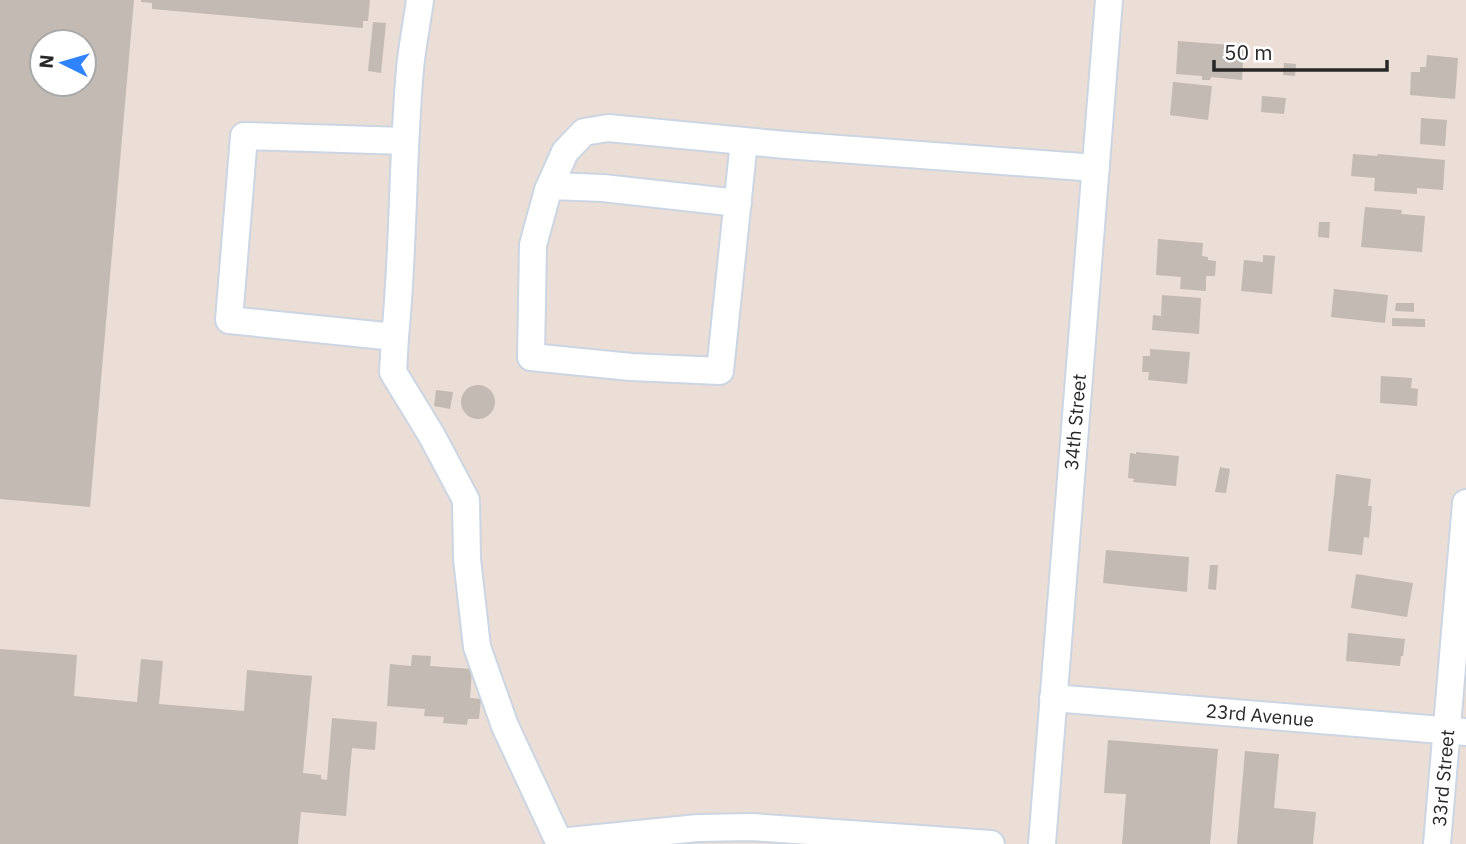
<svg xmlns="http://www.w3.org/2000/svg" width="1466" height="844" font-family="'IBM Plex Sans',sans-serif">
<rect width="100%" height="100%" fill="#ebded6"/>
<path fill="#c2bab3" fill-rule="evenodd" d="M0 0H134L90 507 0 499ZM42 42H84V84H42Z
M141 0H370L368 21H363V28L152 9V3L141 2Z
M373 22 386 23 381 73 368 71Z
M1178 41 1244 46 1242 80 1211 77 1210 80H1202V76L1176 74Z
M1427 55 1458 58 1455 99 1410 95 1411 72H1420V67H1426Z
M1284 63 1296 64 1295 76 1283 75Z
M1173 82 1212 86 1208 120 1170 115Z
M1262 96 1286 98 1284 114 1261 112Z
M1421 118 1447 120 1445 146 1420 144Z
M1353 154 1377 156 1378 154 1445 160 1443 190 1417 188V194L1374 191 1375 178 1351 176Z
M1365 207 1402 210 1401 214 1425 216 1422 252 1361 247Z
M1319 222H1330L1329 238 1318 237Z
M1158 239 1203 243 1202 256 1208 257V260L1216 261 1215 276H1206V291L1180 289 1181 277 1156 275Z
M1263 255 1275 256 1272 294 1241 291 1244 260 1263 262Z
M1334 289 1388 295 1385 323 1331 317Z
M1162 295 1201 298 1199 334 1152 330 1153 315 1161 316Z
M1396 303H1414V312L1395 311Z
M1392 318 1425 319V327L1392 326Z
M1150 349 1190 352 1187 384 1148 380 1149 372H1142L1143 356H1150Z
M1381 376 1412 378 1411 388 1418 389 1417 406 1380 403Z
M461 402a17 17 0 1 1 34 0a17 17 0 1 1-34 0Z
M436 390 453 392 450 409 434 406Z
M1136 452 1179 456 1176 486 1133 482 1134 479 1128 478 1130 453 1136 454Z
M1220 467 1230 469 1226 493 1215 492Z
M1336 474 1371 479 1368 506H1372L1369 538 1364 537 1362 555 1328 551Z
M1106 550 1189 557 1187 592 1103 583Z
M1210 565H1218L1216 590 1208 589Z
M1356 574 1413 583 1407 617 1351 608Z
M1348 633 1405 639 1403 656H1401L1400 666 1346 661Z
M0 649 77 655 74 696 137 702 141 659 163 661 159 704 244 711 247 670 312 676 303 773 321 775V779L327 780 332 718 377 722 375 750 352 748 346 816 301 812 298 844H0Z
M412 655 431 656 430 666 472 669 470 698 481 699 479 719H468L467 725 443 723 444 717 424 716 425 709 387 706 390 664 411 666Z
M1108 740 1218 749 1210 844H1122L1126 794 1104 793Z
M1245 751 1279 754 1274 808 1316 812 1313 844H1237Z"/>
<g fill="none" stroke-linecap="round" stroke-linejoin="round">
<g stroke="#ccd5e2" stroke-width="30">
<path id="minor" d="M405 141 244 136 229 320 395 337C404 248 402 158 410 69 412 46 417 23 420 0
M744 141 720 371 631 367 531 357 533 245 548 190 565 152 584 132 608 128 786 145 1096 168
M550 186 603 188 738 203
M395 337 393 372 432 436 466 500 467 559 477 647 505 726 560 844
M1053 698 1466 732
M559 842 698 828 752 827 991 844
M1042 844 1109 0
M1437 844 1466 503"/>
</g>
<use href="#minor" stroke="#fff" stroke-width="26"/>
</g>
<g text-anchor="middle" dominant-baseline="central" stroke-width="6" stroke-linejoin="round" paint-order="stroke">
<g font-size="19" fill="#272727" stroke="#fff">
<text transform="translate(1075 422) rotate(-85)">34th Street</text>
<text transform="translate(1260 715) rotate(5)">23rd Avenue</text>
<text transform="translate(1443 778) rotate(-85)">33rd Street</text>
</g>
</g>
<g transform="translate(63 63) rotate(275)"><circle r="33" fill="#ffffff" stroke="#a9a9a9" stroke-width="2"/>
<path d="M0-5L12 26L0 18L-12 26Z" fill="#3083ff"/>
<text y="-10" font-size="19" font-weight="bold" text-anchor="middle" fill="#272727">N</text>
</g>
<path d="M1214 60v10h173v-10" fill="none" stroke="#272727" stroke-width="3.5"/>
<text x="1224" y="60" font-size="21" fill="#272727" stroke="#ffffff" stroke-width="5" paint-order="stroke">50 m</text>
</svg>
